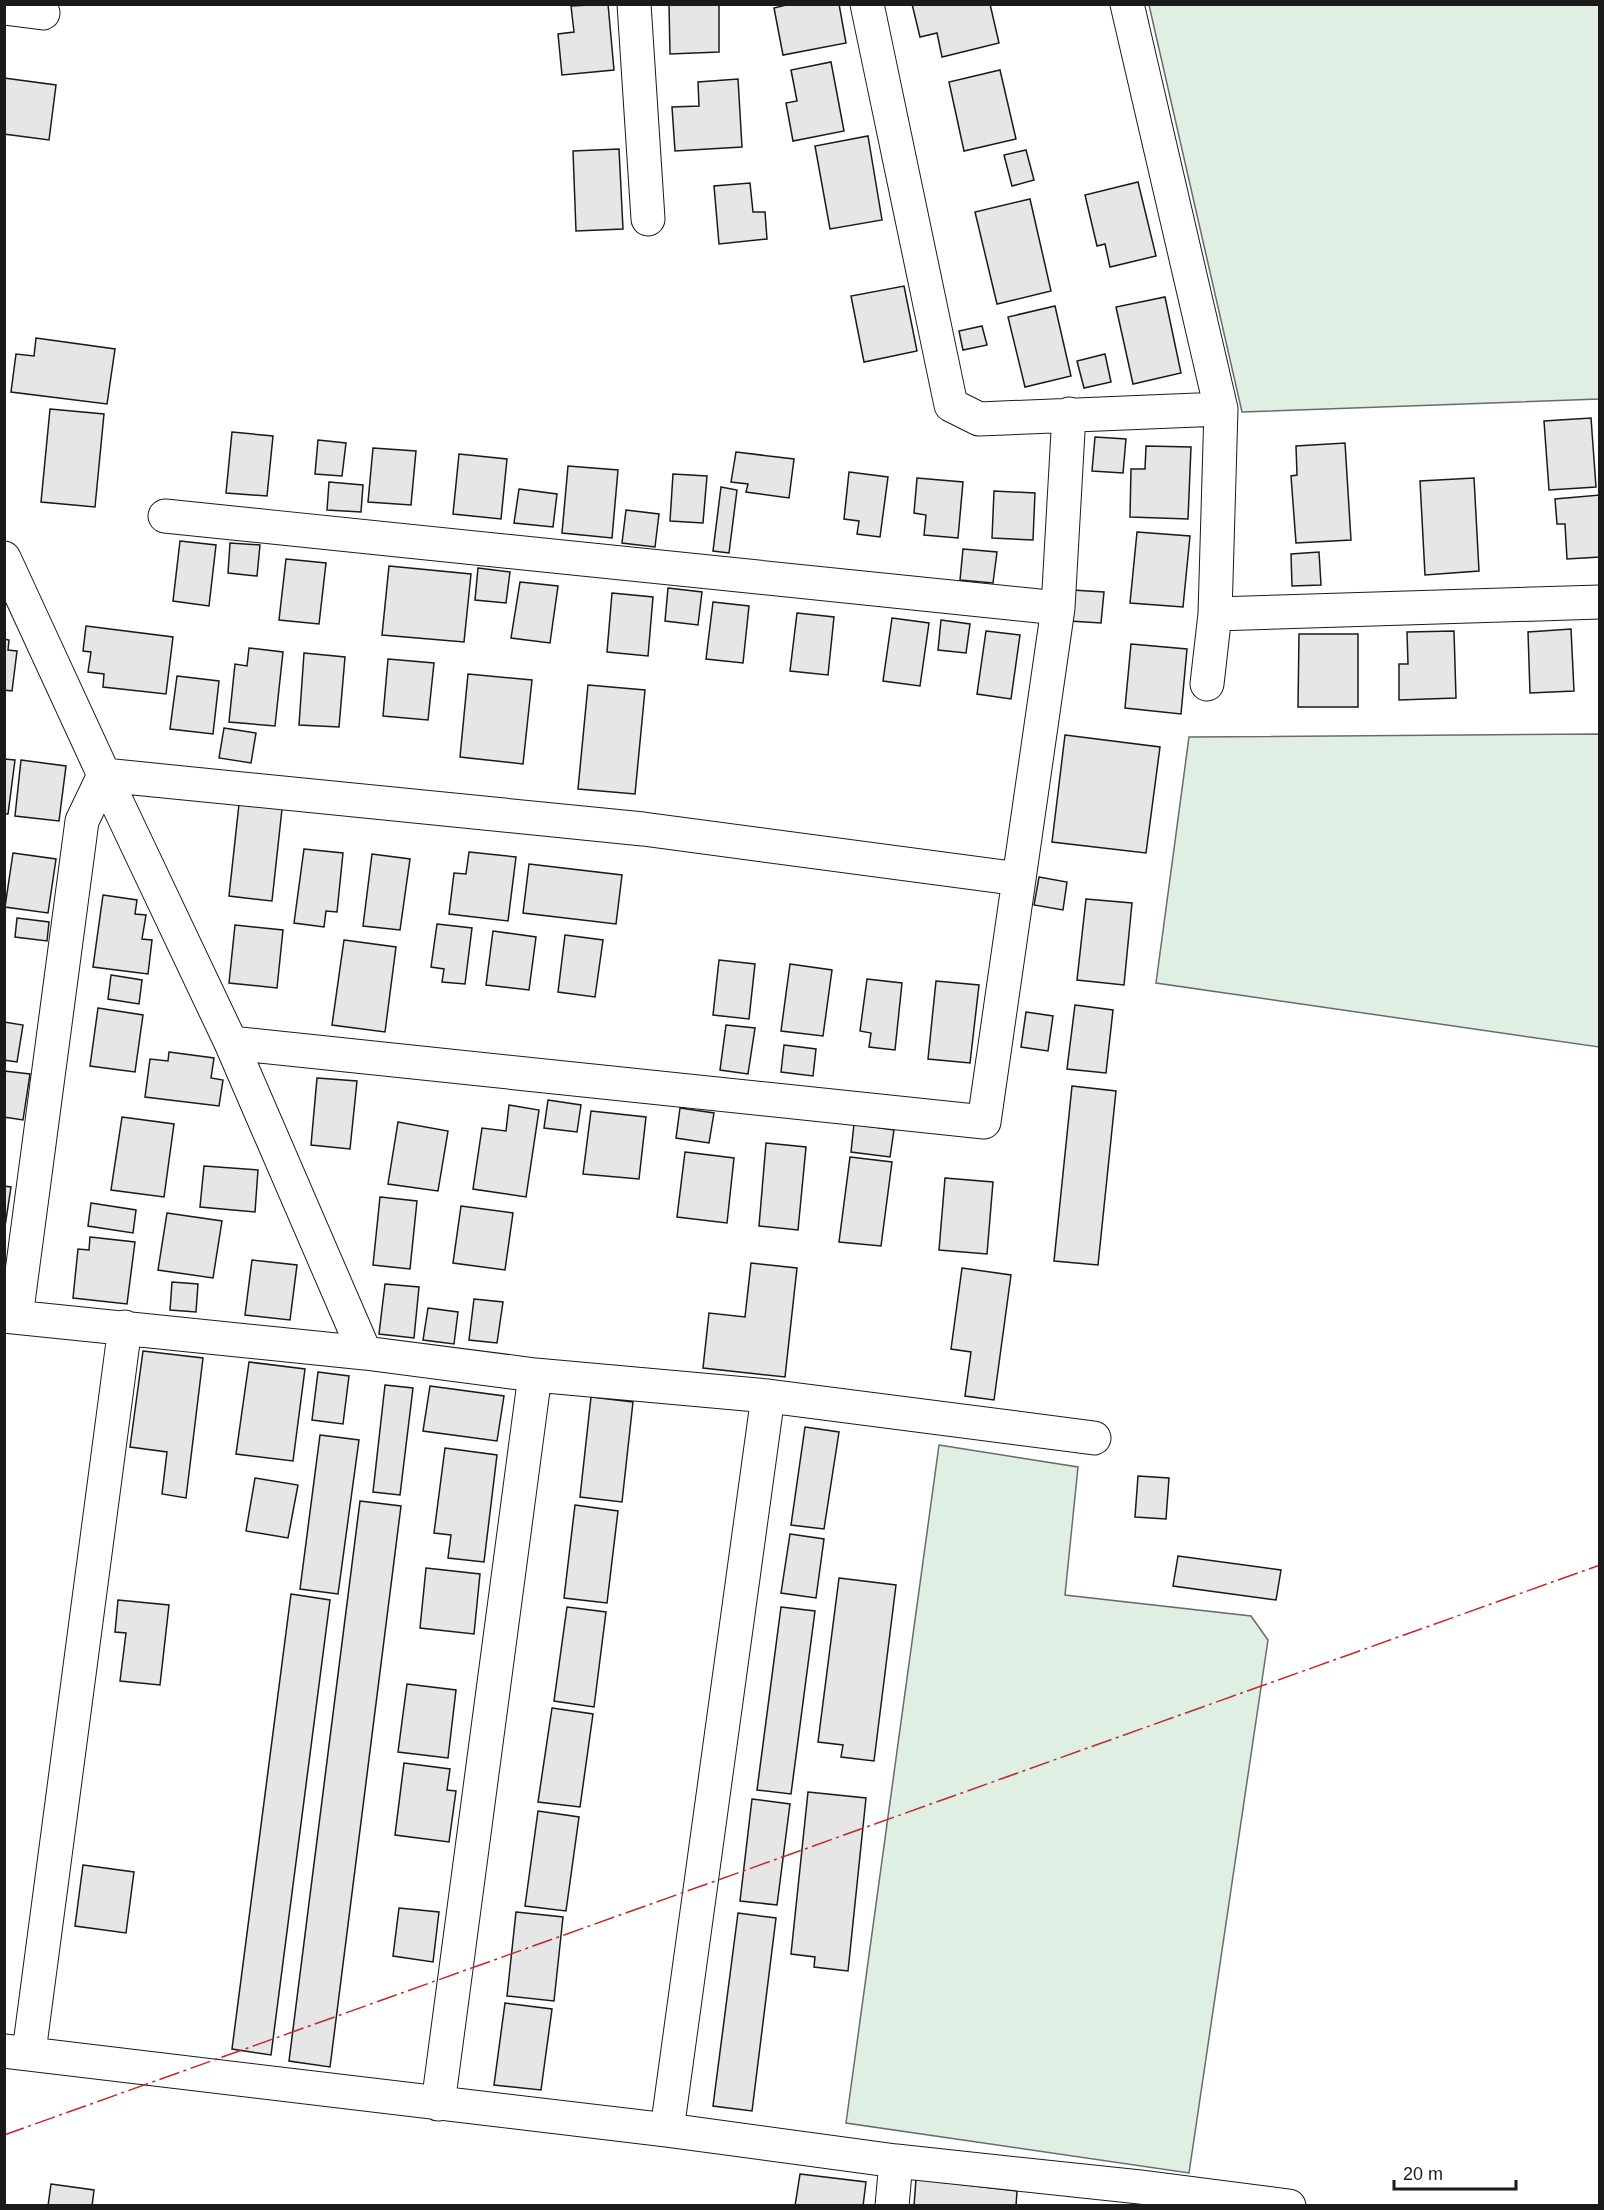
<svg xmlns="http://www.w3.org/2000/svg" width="1604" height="2210" font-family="Helvetica,sans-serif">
<rect width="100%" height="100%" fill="#fff"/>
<path fill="#e0efe3" stroke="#6a6a6a" stroke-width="1.5" d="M1149 5H1599V399L1242 412Z
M1599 734V1047L1156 983 1189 737Z
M939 1445 1078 1467 1065 1595 1251 1616 1268 1640 1189 2173 846 2123Z"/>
<path fill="#e6e6e6" stroke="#1a1a1a" stroke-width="1.5" d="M608 4 614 70 562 75 558 34 574 32 571 6Z
M669 4H719V52L670 54Z
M790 4H839L846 43 783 55 774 8Z
M912 4H990L999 43 942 57 937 33 920 37Z
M831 62 844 131 793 141 786 103 797 101 791 70Z
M1000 70 1016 139 964 151 949 82Z
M4 78 56 85 49 140 4 134Z
M738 79 742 147 675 151 672 107 699 106 698 82Z
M868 136 882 220 830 229 815 146Z
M619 149 623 229 576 231 573 151Z
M1026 150 1034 180 1012 186 1004 155Z
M1138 182 1156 256 1110 267 1105 244 1097 246 1085 195Z
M750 183 753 212H765L767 239 719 244 714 186Z
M1030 199 1051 291 997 304 975 212Z
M904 286 917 351 864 362 851 296Z
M1165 297 1181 373 1133 384 1116 307Z
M1055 306 1071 376 1025 387 1008 317Z
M982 326 987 345 963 350 959 331Z
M36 338 115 349 107 404 11 392 16 354 34 356Z
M1105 354 1111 382 1084 388 1077 361Z
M50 409 104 414 95 507 41 502Z
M1591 418 1596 487 1549 490 1544 421Z
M232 432 273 436 267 496 226 493Z
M1095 437 1126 439 1123 473 1092 471Z
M318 440 346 443 342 476 315 474Z
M1345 443 1351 540 1296 543 1291 476 1297 475 1296 446Z
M1146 446 1191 447 1188 519 1130 517 1131 469H1145Z
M373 448 416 451 411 505 368 502Z
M736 452 794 459 789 498 746 492 748 484 731 482Z
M459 454 507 459 501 519 453 514Z
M568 466 618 470 612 538 562 533Z
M849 472 888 477 880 537 857 534 859 521 844 519Z
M673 474 707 476 703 523 670 521Z
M917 478 963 482 958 538 924 535 926 515 914 513Z
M1474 478 1479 571 1425 575 1420 481Z
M329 482 363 485 361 512 327 510Z
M721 487 737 490 729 553 713 551Z
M519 489 557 494 553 527 514 523Z
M994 491 1035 493 1033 540 992 538Z
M1600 495V557L1567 559 1565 524H1557L1555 499Z
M626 510 659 514 655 547 622 543Z
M1137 532 1190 536 1183 607 1130 603Z
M180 541 216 545 209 606 173 601Z
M230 543 260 545 257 576 228 573Z
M963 549 997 552 993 583 960 580Z
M1319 552 1321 585 1292 586 1291 554Z
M286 559 326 563 319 624 279 620Z
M389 566 471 574 464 642 382 635Z
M478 568 510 572 506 603 475 600Z
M520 582 558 586 550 643 511 638Z
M668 588 702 592 698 625 665 621Z
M1072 590 1104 592 1101 623 1069 621Z
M612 593 653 597 648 656 607 652Z
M713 602 749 606 743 663 706 659Z
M797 613 834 617 828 675 790 671Z
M892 618 929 623 920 686 883 681Z
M941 620 970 624 966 653 938 650Z
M86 626 173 637 166 694 103 687 104 674 88 672 91 652 83 651Z
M1571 629 1574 691 1530 693 1528 632Z
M986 631 1020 635 1011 699 977 694Z
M1454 631 1456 698 1399 700V664H1408L1407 632Z
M1299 634H1358V707H1298Z
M4 639 9 640 8 650 17 651 12 691 4 690Z
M1131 644 1187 649 1181 714 1125 708Z
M249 648 283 652 275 726 229 722 235 664 247 666Z
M304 653 345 657 339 727 299 725Z
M388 659 434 663 428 720 383 716Z
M468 674 532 680 523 764 460 757Z
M177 676 219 681 213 734 170 729Z
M588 685 645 690 635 794 578 789Z
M224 728 256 733 251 763 219 758Z
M1065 735 1160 747 1146 853 1052 842Z
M4 759 15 760 8 814H4Z
M21 760 66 766 59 821 15 816Z
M239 804 282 809 272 901 229 896Z
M304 849 343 853 337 912 326 911 324 927 294 923Z
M469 852 516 857 508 921 449 914 454 873 466 874Z
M13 853 56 859 48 913 5 907Z
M372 854 410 859 400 930 363 926Z
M529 864 622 875 616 924 523 913Z
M1039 877 1067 882 1063 910 1034 905Z
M103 895 137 900 135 914 146 915 142 939 152 940 148 974 93 967Z
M1086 899 1132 903 1124 985 1077 980Z
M17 918 49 922 47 941 15 937Z
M437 924 472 928 465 984 442 982 444 969 431 967Z
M235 925 283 930 277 988 229 983Z
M493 931 536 937 529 990 486 985Z
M565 935 603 940 595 997 558 992Z
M344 940 396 947 385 1032 332 1025Z
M719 960 755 964 749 1019 713 1015Z
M790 964 832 970 823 1036 781 1031Z
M111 975 142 980 139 1004 108 999Z
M867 979 902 983 895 1050 869 1047 871 1033 860 1031Z
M936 981 979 985 970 1063 928 1059Z
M1075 1005 1113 1010 1106 1073 1067 1069Z
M98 1008 143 1015 135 1072 90 1066Z
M1026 1012 1053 1016 1048 1051 1021 1047Z
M4 1022 23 1025 17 1062 4 1060Z
M726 1025 755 1028 748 1074 720 1070Z
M784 1045 816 1049 813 1076 781 1072Z
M169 1052 214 1058 211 1078 223 1080 219 1106 145 1097 150 1059 168 1061Z
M4 1071 30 1074 23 1120 4 1117Z
M317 1078 357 1081 350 1149 311 1145Z
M1072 1086 1116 1091 1098 1265 1054 1261Z
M548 1100 581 1105 577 1132 544 1128Z
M509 1105 539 1110 526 1197 473 1189 482 1128 506 1131Z
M680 1108 714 1113 709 1143 676 1138Z
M591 1111 646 1117 639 1179 583 1174Z
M122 1117 174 1124 164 1197 111 1190Z
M398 1122 448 1131 438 1191 388 1184Z
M854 1124 894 1130 890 1157 851 1152Z
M766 1143 806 1147 798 1230 759 1226Z
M685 1152 734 1158 727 1223 677 1217Z
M850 1157 892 1162 881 1246 839 1242Z
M204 1166 258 1170 255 1212 200 1207Z
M945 1178 993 1182 987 1254 939 1250Z
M4 1186 11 1187 4 1233Z
M380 1197 417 1201 410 1269 373 1265Z
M91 1203 136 1210 133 1233 88 1226Z
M461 1206 513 1213 505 1270 453 1263Z
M167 1213 222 1221 213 1278 158 1270Z
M90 1237 135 1242 127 1304 73 1298 78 1249 89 1250Z
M252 1260 297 1265 290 1320 245 1315Z
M751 1263 797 1268 785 1377 703 1368 709 1313 745 1317Z
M962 1268 1011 1275 994 1400 965 1396 971 1352 951 1349Z
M172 1282 198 1284 196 1312 170 1310Z
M385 1284 419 1287 414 1338 379 1334Z
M474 1299 503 1302 497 1343 469 1340Z
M428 1308 458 1312 454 1344 423 1340Z
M143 1351 203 1358 186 1498 162 1494 167 1452 130 1447Z
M249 1362 305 1369 293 1461 236 1454Z
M318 1372 349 1376 343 1424 312 1420Z
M385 1385 413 1388 400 1495 373 1492Z
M430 1386 504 1396 497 1441 423 1431Z
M591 1397 633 1402 622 1502 580 1497Z
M805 1427 839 1432 824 1529 791 1525Z
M320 1435 359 1440 338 1594 300 1589Z
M445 1448 497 1455 484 1562 448 1558 451 1535 434 1533Z
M1138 1476 1169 1478 1166 1519 1135 1517Z
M255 1478 298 1485 288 1538 246 1531Z
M360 1501 401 1506 330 2067 289 2061Z
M575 1505 618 1511 607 1603 564 1598Z
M790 1534 824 1539 816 1598 781 1593Z
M1178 1556 1281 1570 1276 1600 1173 1586Z
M426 1568 480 1574 474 1634 420 1628Z
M839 1578 896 1585 874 1761 841 1757 843 1745 818 1742Z
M291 1594 330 1600 271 2055 232 2049Z
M118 1600 169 1605 160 1685 120 1681 126 1633 115 1632Z
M567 1607 606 1612 594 1707 554 1701Z
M781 1607 815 1611 791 1794 757 1790Z
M407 1684 456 1690 448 1758 398 1752Z
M552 1708 593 1714 580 1807 538 1802Z
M404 1763 450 1769 447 1790 456 1791 449 1842 395 1835Z
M808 1792 866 1798 848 1971 814 1967 815 1957 791 1954Z
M752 1799 790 1804 777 1905 740 1901Z
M538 1811 579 1817 566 1911 525 1906Z
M83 1865 134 1872 126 1933 75 1926Z
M399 1908 439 1912 433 1962 393 1956Z
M516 1912 563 1917 554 2001 507 1996Z
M738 1913 776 1918 752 2111 713 2106Z
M505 2003 552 2009 541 2090 494 2085Z
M800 2174 866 2182 863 2206H795Z
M916 2179 1017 2191 1016 2206H914Z
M51 2184 94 2190 92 2206H48Z"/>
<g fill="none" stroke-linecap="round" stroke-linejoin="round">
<g stroke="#1a1a1a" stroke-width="35">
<path id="minor" d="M634 4 648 219
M867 4 951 405 979 419 1221 409 1127 4
M4 8 43 13
M1221 409 1215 614 1600 602
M165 516 1058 608
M4 558 104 775 231 1043
M1207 684 1215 614
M4 1316 365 1353 535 1375 768 1396 1094 1438
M16 1317 82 821 104 775 643 829 1019 879
M365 1353 231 1043 984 1122 1058 608 1069 414
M4 2051 667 2130 896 2161 1140 2187 1289 2206
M29 2052 125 1327
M438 2104 535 1375
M667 2130 768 1396
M892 2206 896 2161"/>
</g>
<use href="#minor" stroke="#fff" stroke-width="33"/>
<path stroke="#c62828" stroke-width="1.5" stroke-dasharray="21 4.5 3 4.5" stroke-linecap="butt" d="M4 2135 1600 1565"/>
</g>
<rect width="1604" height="2210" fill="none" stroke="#1a1a1a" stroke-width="12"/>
<path d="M1394 2180v9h122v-9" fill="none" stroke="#1a1a1a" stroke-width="3"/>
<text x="1403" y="2180" font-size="18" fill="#1a1a1a" stroke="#ffffff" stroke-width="4.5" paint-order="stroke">20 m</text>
</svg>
